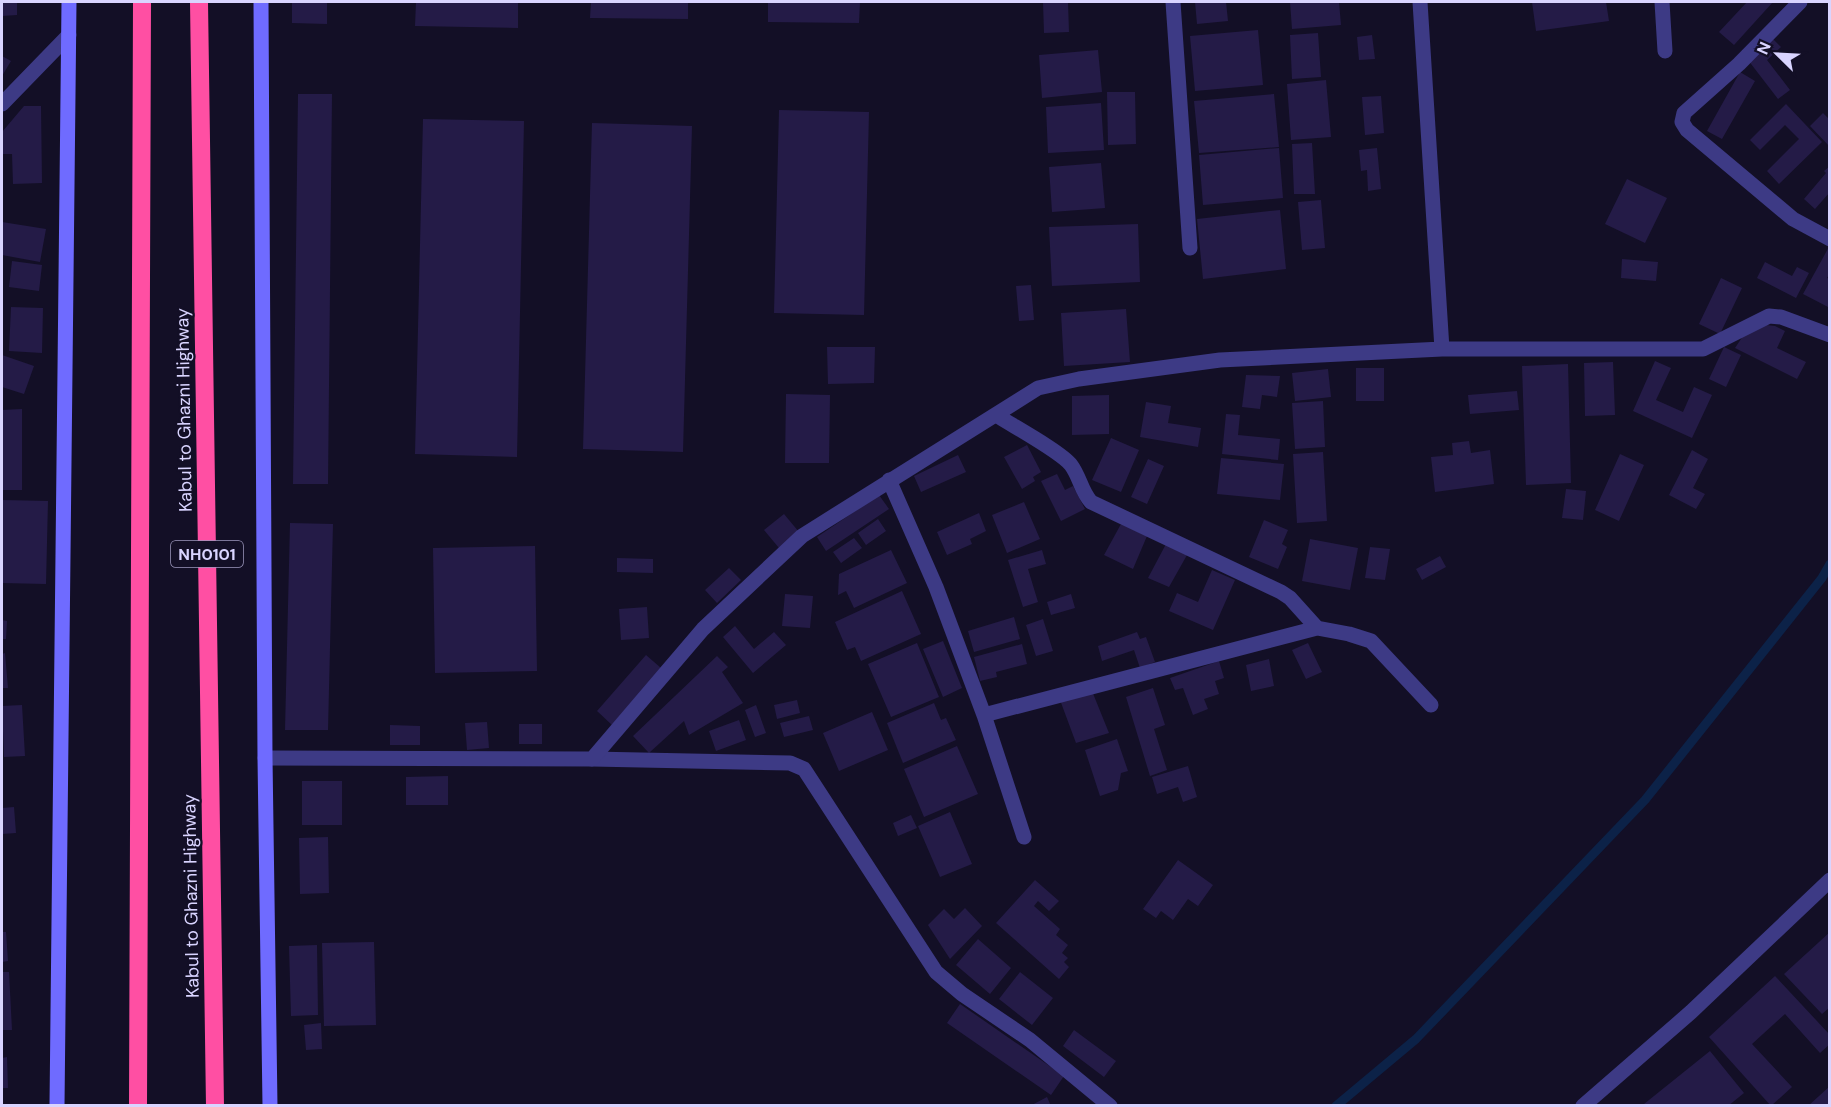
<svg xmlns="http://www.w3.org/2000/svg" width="1831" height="1107" font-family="'DM Sans',sans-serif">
<rect width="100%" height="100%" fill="#130f26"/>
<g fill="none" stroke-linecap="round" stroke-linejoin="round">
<path stroke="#0c2248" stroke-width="9" d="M1336 1106 1416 1039 1645 800 1822 578 1830 564"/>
</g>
<path fill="#241b47" d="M2 2H17V15L2 16Z
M292 2H327V24L292 23Z
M416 2H518V28L415 26Z
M591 2H688V19L590 18Z
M768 2H860L859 23 768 22Z
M1043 2H1068L1069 32 1044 33Z
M1195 2H1226L1228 21 1197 24Z
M1290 2H1339L1341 25 1292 29Z
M1532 2H1606L1609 21 1536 31Z
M1747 2H1773L1734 45 1719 32Z
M1258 30 1263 85 1195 91 1190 36Z
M1318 33 1321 77 1292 79 1290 35Z
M1372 35 1375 59 1359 60 1357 37Z
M1771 37 1781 47 1767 60 1790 90 1778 99 1748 60Z
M1098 50 1102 92 1042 98 1039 55Z
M2 56 11 61 2 76Z
M1740 72 1755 81 1722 139 1707 131Z
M1326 80 1331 137 1291 140 1287 84Z
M1107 92H1135L1136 144 1108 145Z
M298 94H332L328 484H293Z
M1274 94 1279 147 1199 153 1194 101Z
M1381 96 1384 133 1365 135 1362 97Z
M1101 103 1104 150 1048 153 1046 107Z
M1786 104 1822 142 1779 184 1767 171 1799 139 1785 125 1760 150 1750 140Z
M24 106H41L42 183 13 184 12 154H2V132Z
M779 110 869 112 864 315 774 313Z
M1823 113 1830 120V147L1810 126Z
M423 119 524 121 517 457 415 454Z
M592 123 692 126 683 452 583 449Z
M1312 143 1315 194H1294L1292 144Z
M1279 148 1283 198 1203 205 1199 155Z
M1377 148 1381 189 1368 191 1367 170 1361 171 1359 150Z
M1101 163 1105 208 1052 212 1049 167Z
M1830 166V192L1815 209 1804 199 1826 173 1824 171Z
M1627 179 1667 198 1645 243 1605 224Z
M1321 200 1325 248 1302 250 1298 202Z
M1280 210 1286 269 1203 279 1197 219Z
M2 222 46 229 40 262 2 255Z
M1138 224 1140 282 1052 286 1049 227Z
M1830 245V273L1827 278 1830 279V308L1803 294Z
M1622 259 1658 262 1656 281 1621 278Z
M12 261 42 265 39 291 9 287Z
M1765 262 1792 276 1797 267 1809 273 1796 298 1757 278Z
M1721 278 1742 288 1720 334 1699 324Z
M1031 285 1034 320 1019 321 1016 286Z
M11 307 43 308 42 353 9 351Z
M1126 309 1130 362 1064 366 1061 313Z
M1766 325 1775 326 1785 331 1777 348 1806 362 1797 379 1735 348 1743 336Z
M827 347H875L874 383 828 384Z
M1724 347 1741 355 1726 387 1709 379Z
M2 355 34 366 24 394 2 387Z
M1655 361 1671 368 1656 400 1683 412 1694 387 1712 395 1692 438 1633 411Z
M1613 362 1615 415 1585 416 1584 363Z
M1568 364 1571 483 1526 485 1522 366Z
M1356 368H1384V401H1356Z
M1328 369 1331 397 1295 401 1292 373Z
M1246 375 1280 376 1277 397 1262 395 1260 409 1242 407Z
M1517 391 1519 410 1470 414 1468 395Z
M786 394 830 395 829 463H785Z
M1109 395V434L1072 435V396Z
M1323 401 1325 447 1295 449 1292 403Z
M1146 402 1171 406 1168 423 1201 428 1198 447 1140 437Z
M22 409V490H2V410Z
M1226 414 1240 415 1238 435 1280 439 1278 460 1222 454Z
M1111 438 1139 450 1121 492 1092 480Z
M1469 441 1471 453 1490 450 1494 484 1435 492 1431 457 1453 455 1452 443Z
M1027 445 1041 472 1033 477 1035 481 1022 489 1004 457Z
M1692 450 1708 459 1693 488 1705 494 1696 509 1669 495Z
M1323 452 1327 521 1297 523 1293 454Z
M1620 454 1644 465 1619 521 1595 510Z
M958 455 966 472 921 492 914 476Z
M1221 458 1284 464 1280 500 1217 494Z
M1148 459 1164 466 1147 504 1131 497Z
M1057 474 1065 490 1073 486 1085 509 1061 521 1041 481Z
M1566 489 1586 491 1583 520 1562 518Z
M879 495 889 509 826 551 817 537Z
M2 500 48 501 46 584 2 583Z
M1024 502 1040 539 1007 553 992 515Z
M979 513 986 531 970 539 972 544 947 555 937 532Z
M784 514 799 532 779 548 764 530Z
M878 519 886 531 866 545 858 533Z
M1264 520 1288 530 1282 544 1287 547 1278 569 1249 557Z
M290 523 333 524 328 730H285Z
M1121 524 1147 536 1133 569 1104 555Z
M854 538 862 548 841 563 833 552Z
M1310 539 1358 548 1350 590 1302 581Z
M1166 544 1187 555 1169 587 1148 578Z
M535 546 537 671 435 673 433 548Z
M1370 547 1390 549 1385 580 1365 578Z
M891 550 907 583 854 608 846 591 838 595 839 574Z
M1042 550 1046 564 1028 569 1038 602 1023 607 1008 560Z
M1440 556 1446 567 1422 580 1416 569Z
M617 558 653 559V573L617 572Z
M729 568 741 580 717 603 705 590Z
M1212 570 1235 580 1213 630 1169 611 1177 593 1198 602Z
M902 591 921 634 861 661 855 647 847 650 835 622Z
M785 594 813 596 810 628 782 626Z
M1071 594 1075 608 1051 615 1047 602Z
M647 607 649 638 621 640 619 609Z
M1014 617 1020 639 974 652 968 631Z
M1043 619 1053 651 1036 656 1026 625Z
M2 620 7 621 6 639H2Z
M735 626 754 649 774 632 786 645 753 673 723 637Z
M1137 632 1140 639 1146 637 1155 662 1140 668 1134 650 1102 661 1098 646Z
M943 641 962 688 943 697 923 649Z
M917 643 939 697 891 717 868 664Z
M1308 643 1322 672 1306 679 1292 650Z
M1022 644 1027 664 996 672 997 677 980 681 974 657Z
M5 653 8 688H2V654Z
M646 655 661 668 612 725 597 711Z
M717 656 728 667 722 672 743 703 689 735 684 721 649 753 633 736Z
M1269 659 1274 686 1251 691 1246 665Z
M1219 661 1224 678 1215 681 1219 694 1204 699 1208 709 1193 715 1183 688 1175 690 1170 678Z
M1153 688 1165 725 1154 729 1167 770 1150 776 1126 697Z
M1092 691 1109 733 1076 743 1060 700Z
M797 700 800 713 777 719 774 705Z
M934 703 941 720 946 718 956 740 903 763 887 723Z
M22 705 25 756 4 757 2 706Z
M756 705 766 733 755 737 745 710Z
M872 712 888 750 839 771 823 733Z
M809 716 813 730 784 737 780 723Z
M739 720 746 740 716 751 709 731Z
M487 722 489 748 467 750 465 723Z
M519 724H542V744H519Z
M390 725 420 726V745H390Z
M1117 739 1128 771 1121 773 1118 790 1100 796 1085 750Z
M957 746 978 794 924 817 904 769Z
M1188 766 1197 797 1183 802 1178 787 1157 794 1152 777Z
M448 776V805H406V777Z
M302 781H342V825H302Z
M14 807 16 833 2 834V808Z
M950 812 972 864 940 877 918 826Z
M911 815 917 828 898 836 893 823Z
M328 837 329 893 300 894 299 838Z
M1178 860 1213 885 1198 906 1188 899 1173 920 1161 911 1156 918 1143 909Z
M1035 880 1059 901 1049 911 1038 901 1034 906 1060 929 1056 935 1068 945 1062 953 1068 958 1064 962 1069 967 1059 979 996 923Z
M965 908 982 926 950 959 928 925 944 909 954 919Z
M2 932H6L8 961 2 962Z
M1830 932V1007L1822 1014 1784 974Z
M978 939 1011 968 990 994 956 965Z
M374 942 376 1025 324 1026 322 943Z
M317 945 318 1015 291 1016 289 946Z
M2 972H9L12 1030H2Z
M1020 972 1053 998 1032 1025 999 999Z
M1775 976 1830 1035V1044L1820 1053 1785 1014 1752 1044 1792 1087 1771 1106 1709 1037Z
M960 1004 1064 1076 1051 1095 947 1023Z
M321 1023 322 1049 306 1050 304 1025Z
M1074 1030 1116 1061 1104 1077 1063 1046Z
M1710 1051 1744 1093 1728 1106H1645L1644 1104Z
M7 1057 8 1088H2V1058Z
M1830 1086V1106H1808Z
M1047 1097 1051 1106H1030Z"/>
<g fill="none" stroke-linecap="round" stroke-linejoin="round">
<path stroke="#3d3a85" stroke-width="15" d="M592 759 790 763 804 769 936 972 962 994 1030 1040 1110 1106"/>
<path stroke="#3d3a85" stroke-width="15" d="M1173 2 1190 248
M1420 2 1442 349
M1662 2 1665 51
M1800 2 1739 64 1684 113 1682 122 1687 130 1793 219 1830 239
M2 104 69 35
M996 415C1013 426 1061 452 1071 465 1080 477 1081 491 1091 502L1281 592 1290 598 1317 628
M889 480 936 587 984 715 1024 837
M984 715 1317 628 1349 634 1371 641 1431 705
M265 758 592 759 703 629 802 536 1038 388 1079 379 1220 360 1442 349H1703L1769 316 1781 317 1830 335
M1583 1106 1691 1012 1830 880"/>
<path stroke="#6f6bff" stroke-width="15" d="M261 2 265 758 270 1106
M57 1106 69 2"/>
<path stroke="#ff4fa3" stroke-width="18" d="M199 2 215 1106
M138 1106 142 2"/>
</g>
<g text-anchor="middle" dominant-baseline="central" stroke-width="4.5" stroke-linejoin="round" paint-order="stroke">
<rect fill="#130f26" stroke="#9e99be" stroke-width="1.5" x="171" y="541" width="72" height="26" rx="4.5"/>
<g font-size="16" font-weight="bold" fill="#d9d4ff">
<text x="207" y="554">NH0101</text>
</g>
<g font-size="18" fill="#d9d4ff" stroke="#130f26">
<text transform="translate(184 410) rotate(-91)">Kabul to Ghazni Highway</text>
<text transform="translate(191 896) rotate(-91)">Kabul to Ghazni Highway</text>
</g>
</g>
<rect width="1831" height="1107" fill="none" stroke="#d9d4ff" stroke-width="6"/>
<g transform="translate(1777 54) rotate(294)" stroke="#130f26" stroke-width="4.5" paint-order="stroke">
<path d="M0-4.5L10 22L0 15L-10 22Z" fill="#d9d4ff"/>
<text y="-9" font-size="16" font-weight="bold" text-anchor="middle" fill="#d9d4ff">N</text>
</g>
</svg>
